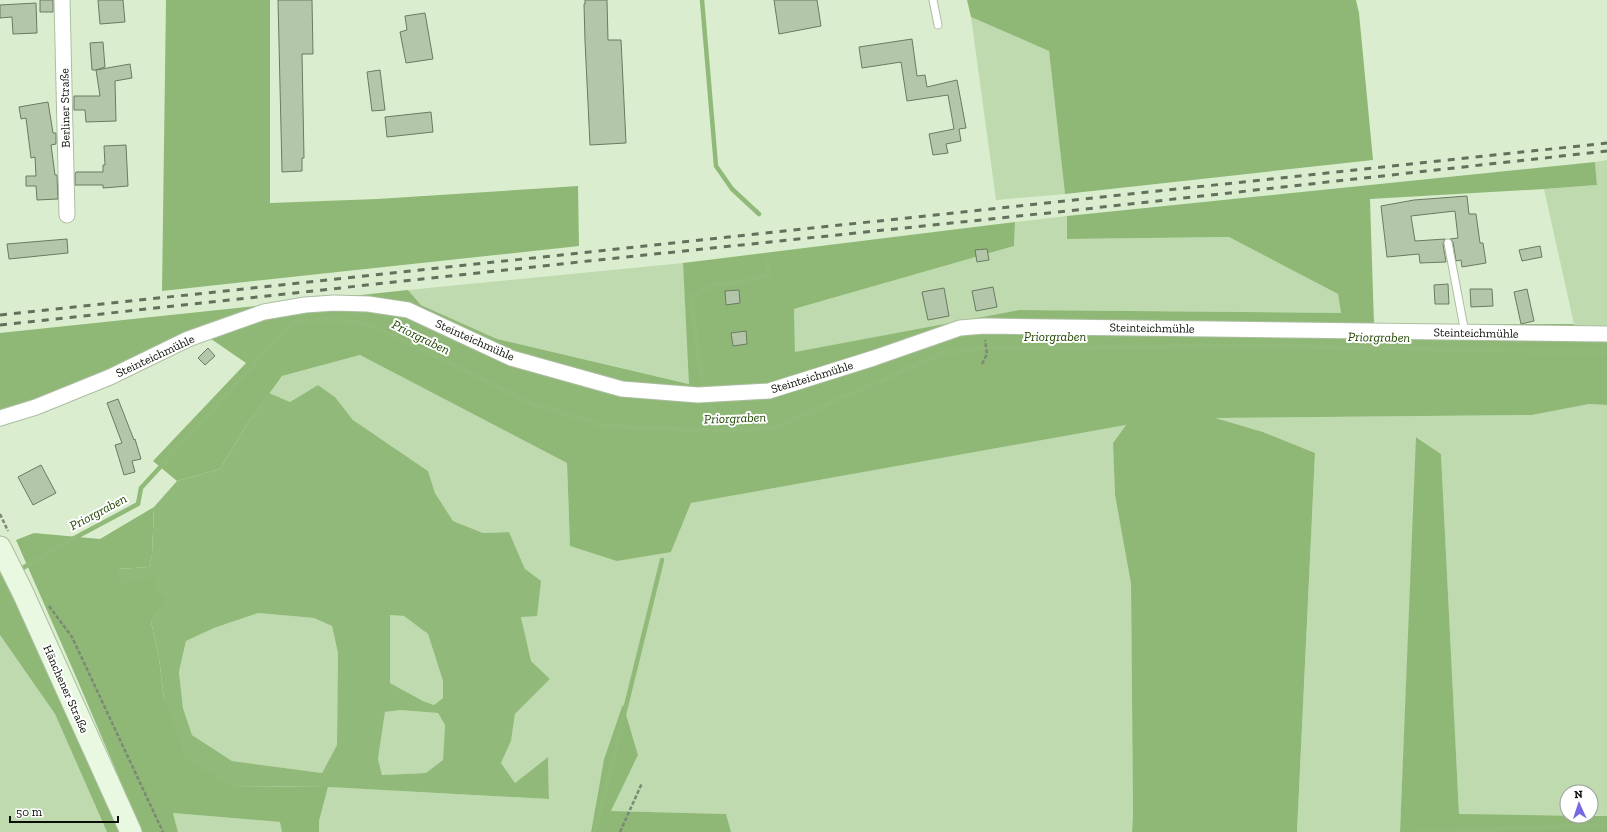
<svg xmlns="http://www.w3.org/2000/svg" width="1607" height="832" font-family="'Zilla Slab',serif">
<rect width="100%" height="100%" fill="#daeecf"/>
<path fill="#bedaae" d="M971 17 1049 51 1065 194 996 200Z
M1607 160V338H1569L1574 324 1544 189 1597 185 1595 162Z
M1067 216 1068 239 1229 237 1338 294 1341 313 1019 310 795 353 794 309 1014 246 1015 222Z
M683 263 690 384 497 339 421 305 408 290Z
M360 355 567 463 570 546 671 552 691 503 1126 425 1113 443 1115 495 1131 584 1133 816 1132 832H731L725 814 611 811 638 755 623 704 604 759 591 832H319V821L328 787 549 799 548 757 515 783 501 763 511 741 515 714 550 679 531 661 521 617 525 569 509 532 483 533 453 521 435 493 428 471 353 420 335 397 318 385 290 402 269 393 282 376Z
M1589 404 1607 405V816L1591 815V792H1567V815H1459L1441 454 1417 437 1400 832H1297L1315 453 1263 432 1213 418 1532 415Z
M258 613 314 618 332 626 338 653 337 745 322 773 232 761 192 735 183 708 179 672 186 641 214 628Z
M390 615 404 616 428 634 443 681V698L434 705 423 701 390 683Z
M0 635 55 714 107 832H0Z
M400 710 438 713 445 725 443 760 427 773 382 775 378 759 385 712Z
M173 813 281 822 282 832H178Z"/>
<path fill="#8fb877" d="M166 0H270V203L377 199 578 186 579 246 162 291Z
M967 0H1356L1359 13 1373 160 1065 194 1049 51 971 17Z
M1595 162 1597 185 1544 189 1370 199 1374 324H1574L1569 337 1607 338V405L1589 404 1532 415 1215 418 1263 432 1315 453 1297 832H1132L1133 816 1131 584 1115 495 1113 443 1126 425 691 503 671 552 617 561 570 546 567 463 360 355 282 376 249 421 220 469 177 481 153 461 246 363 198 330 110 373 0 414V333L408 290 421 305 497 339 689 384 683 263 1015 222 1014 246 794 309 795 352 1019 310 1341 313 1338 294 1229 237 1067 239V216Z
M1416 437 1441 454 1459 814 1607 816V832H1400Z
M154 507 152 555 149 567 117 569 155 576 167 598 151 622 159 658 164 699 230 786 328 787 319 821V832H282L280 822 173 813 178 832H142L77 679 16 540 34 533 100 539Z
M0 572 14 599 122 832H107L55 714 0 635Z
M623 704 638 755 611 811 726 814 731 832H591L604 759Z"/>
<path fill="#91b979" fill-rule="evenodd" d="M318 385 335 397 353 420 428 471 435 493 453 521 483 533 509 532 525 569 541 581 537 616 521 617 531 661 550 679 515 714 511 741 501 763 515 783 548 757 549 799 328 787 230 786 186 759 164 699 159 658 151 622 166 598 156 591 155 576 120 586 117 569 149 567 152 555 154 507 177 481 220 469 249 421 269 393 290 402ZM258 613 314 618 332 626 338 653 337 745 322 773 232 761 192 735 183 708 179 672 186 641 214 628ZM390 615 404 616 428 634 443 681V698L434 705 423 701 390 683ZM400 710 438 713 445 725 443 760 426 773 382 775 378 759 385 712Z"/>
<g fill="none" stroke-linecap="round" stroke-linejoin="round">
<path stroke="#91b979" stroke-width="4.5" d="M702 0 716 166 732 189 759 214
M704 384 700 367 691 298C711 280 724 285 747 281 755 279 762 276 769 274L767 260
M710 404 718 431
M18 571 52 550 138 504 141 488 292 323 328 319 369 324 534 404 605 426 718 431 774 428 943 353 985 348 1278 346 1607 353
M0 583 9 577
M595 832 662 560
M1416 832 1607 825"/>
</g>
<path fill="#b3c6a9" stroke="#697b60" d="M40 0H53V12H40Z
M98 0H123L125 22 100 24Z
M278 0H312L313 54H302L304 158H302V171L282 172Z
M585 0H607L608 40H621L626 143 590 145 585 41 584 4H585Z
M774 0H817L821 26 779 34Z
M36 3 37 33 13 34 12 17 0 18V5Z
M425 13 433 59 406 63 400 32 407 30 405 16Z
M912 39 917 76 925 75 927 87 957 80 966 128 959 129 961 141 946 144 948 153 933 155 929 134 954 129 948 95 907 101 901 62 862 68 859 47Z
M103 42 105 67 96 70 130 64 132 78 115 81 116 121 86 122 85 110H74V96H100L96 70H92L90 43Z
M380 70 385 110 372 111 367 72Z
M48 102 53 133H56V144L51 145 55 175H57L58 199 37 200 36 186H26V176H36L35 157 31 158 26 118 21 119 19 107Z
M431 112 433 132 387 137 385 117Z
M126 145 128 186 103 188V185H75V174L76 172H103V165H105L104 146Z
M1467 196 1469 214H1476L1480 243H1483L1486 263 1462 267 1461 260 1456 261 1453 242 1450 239 1458 238 1455 211 1411 216 1415 241 1445 239 1443 244 1446 262 1420 263 1419 254 1387 257 1381 206 1414 200Z
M67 239 68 253 9 259 7 244Z
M1540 246 1542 257 1522 261 1519 250Z
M987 249 989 260 977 262 975 250Z
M1448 284 1449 304H1435L1434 285Z
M993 287 997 307 976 311 972 291Z
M944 288 949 316 928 320 922 292Z
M1470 289H1492L1493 306 1471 307Z
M1527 289 1534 321 1521 324 1514 292Z
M739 290 740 303 726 305 725 291Z
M746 331 747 344 733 346 731 333Z
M208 348 215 356 205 365 198 358Z
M118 399 134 440 135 439 141 459 132 461 135 472 124 475 115 445 122 443 107 403Z
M41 465 56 493 33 505 18 477Z"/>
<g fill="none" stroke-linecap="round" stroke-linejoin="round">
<g stroke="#acbea1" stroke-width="9">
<path id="lane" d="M933 0 938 25
M1448 243 1465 333"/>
</g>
<g stroke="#acbea1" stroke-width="17">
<path id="street" d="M62 0 67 215
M0 418 36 407 110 377 188 339 264 312 305 305 334 303 368 304 408 310 511 358 622 389 698 395 769 391 874 358 960 328 984 326 1607 334"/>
</g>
<g stroke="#acbea1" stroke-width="23">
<path id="secondary" d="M0 547 23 593 131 832"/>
</g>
<path stroke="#7c8974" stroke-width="2.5" stroke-dasharray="4 2" stroke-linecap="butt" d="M982 364 987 354 985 340
M0 514 8 531
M49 606 72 637 163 832
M620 832 642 783"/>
<use href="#lane" stroke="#fff" stroke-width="7"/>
<use href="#street" stroke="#fff" stroke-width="15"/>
<use href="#secondary" stroke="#e9f8e0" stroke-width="21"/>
<path stroke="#64705e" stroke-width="3" stroke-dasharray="7 7" stroke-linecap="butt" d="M0 315 1607 143
M0 325 588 261 1067 211 1607 151"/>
</g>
<g text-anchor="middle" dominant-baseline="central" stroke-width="4" stroke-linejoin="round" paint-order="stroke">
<g font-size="12" fill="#090f06" stroke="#fff">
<text transform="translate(65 108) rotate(-91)">Berliner Straße</text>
<text transform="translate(1152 328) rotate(1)">Steinteichmühle</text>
<text transform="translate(1476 333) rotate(1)">Steinteichmühle</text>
<text transform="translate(475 340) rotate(24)">Steinteichmühle</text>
<text transform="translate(155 356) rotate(-25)">Steinteichmühle</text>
<text transform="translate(812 377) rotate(-17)">Steinteichmühle</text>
<text transform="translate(66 689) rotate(66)">Hänchener Straße</text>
</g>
<g font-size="13" font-style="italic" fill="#214600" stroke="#fff">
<text x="1055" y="336">Priorgraben</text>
<text transform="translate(421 337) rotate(26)">Priorgraben</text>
<text transform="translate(1379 337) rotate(1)">Priorgraben</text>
<text transform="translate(735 418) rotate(-2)">Priorgraben</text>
<text transform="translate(98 512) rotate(-28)">Priorgraben</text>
</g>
</g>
<g transform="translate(1579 804) rotate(357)"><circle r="19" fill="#ffffff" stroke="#9d9f9b"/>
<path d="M0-3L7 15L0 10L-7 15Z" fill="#7669e4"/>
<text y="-6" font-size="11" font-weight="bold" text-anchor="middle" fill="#090f06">N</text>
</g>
<path d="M10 816v6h108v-6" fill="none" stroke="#090f06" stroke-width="2"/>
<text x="16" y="816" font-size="12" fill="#090f06" stroke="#ffffff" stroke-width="3" paint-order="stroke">50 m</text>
</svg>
